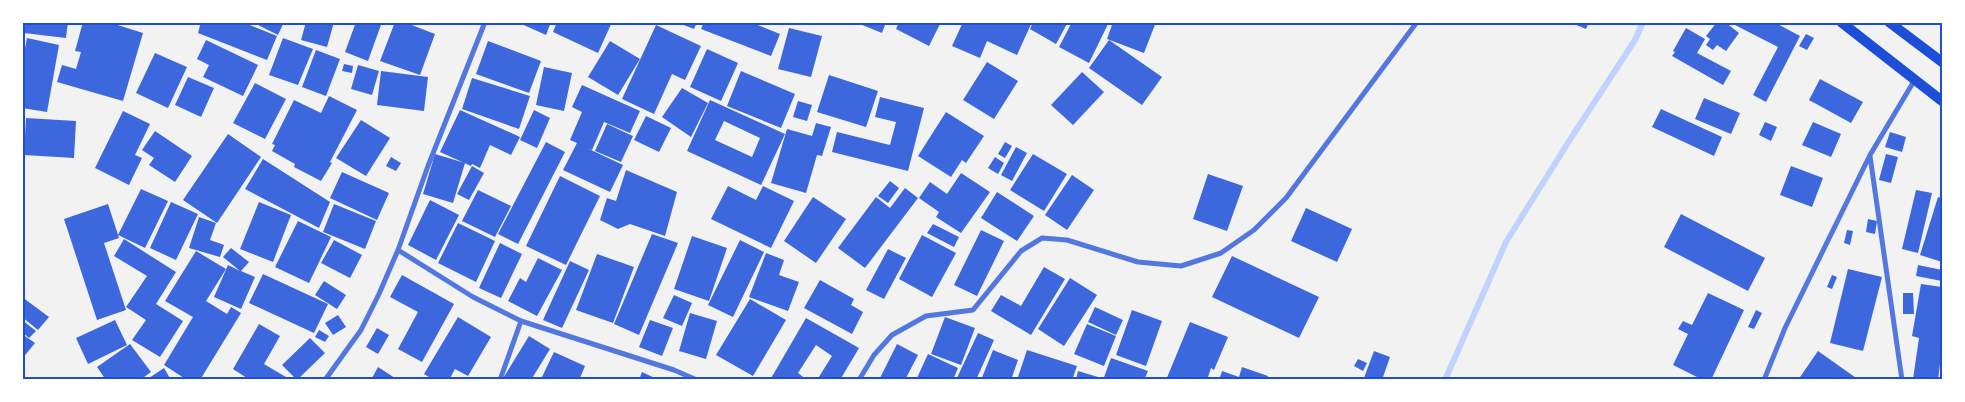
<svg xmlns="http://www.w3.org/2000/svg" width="1965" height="402" font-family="'Roboto Condensed',sans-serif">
<rect width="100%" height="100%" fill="#f2f2f2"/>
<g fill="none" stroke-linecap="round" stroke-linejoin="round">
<path stroke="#bfd3fe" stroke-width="6" d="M1445 380 1506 242 1571 138 1635 40 1643 22"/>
</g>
<path fill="#3d67dc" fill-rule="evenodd" d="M25 22H68L66 38 24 33Z
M83 22H108L143 33 123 101 57 82 62 65 76 69 81 52 75 51Z
M201 22H242L277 36 267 60 198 33Z
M252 22H284L278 35Z
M306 22H334L327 47 301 40Z
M356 22H382L368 61 345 52Z
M395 22H404L435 34 420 75 380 61Z
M517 22H551L546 35Z
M557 22H580L585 25 586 22H612L598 53 553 32Z
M676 22H697L694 29Z
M704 22H750L780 34 771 56 701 29Z
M855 22H886L882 33Z
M899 22H941L929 46 896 29Z
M963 22H1032L1017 55 987 41 980 58 952 46Z
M1033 22H1068L1056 44 1030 29Z
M1072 22H1109L1089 63 1059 47Z
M1113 22H1156L1144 53 1107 39Z
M1569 22H1589L1586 29Z
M1717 22H1725L1739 33 1726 51 1717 45 1713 50 1706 45 1710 39 1706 36Z
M1736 22H1774L1800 36 1766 102 1753 95 1778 47 1735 25Z
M656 25 701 46 685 80 672 74 654 114 622 99Z
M789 28 822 36 811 77 778 69Z
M1686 28 1705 39 1697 53 1731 71 1723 85 1672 56 1675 52 1673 51Z
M1806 34 1814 38 1807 50 1799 46Z
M27 38 59 45 47 112 22 108V64Z
M283 38 313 49 298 85 269 75Z
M206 40 258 65 243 96 203 77 209 65 197 59Z
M1109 40 1162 77 1142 105 1089 68Z
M488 41 541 61 529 93 476 74Z
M610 41 640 59 618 95 588 77Z
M707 49 738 63 721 101 690 87Z
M316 50 340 59 326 96 302 87Z
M155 53 187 67 168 108 136 93Z
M987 62 1018 81 994 119 963 100Z
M344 64 353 66 352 73 342 71Z
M358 65 379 71 372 95 351 89Z
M544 67 572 73 564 111 536 105Z
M381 71 428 77 424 111 377 105Z
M741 71 795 94 781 128 727 106Z
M1082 72 1104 92 1073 125 1051 105Z
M829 75 878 91 866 127 817 112Z
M188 77 214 88 201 117 175 105Z
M472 78 530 96 519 129 462 109Z
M1820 79 1863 102 1851 123 1809 100Z
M255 83 286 99 265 139 233 123Z
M582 85 640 111 630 133 604 122 592 150 587 148 623 165 610 192 563 170 577 143 570 140 582 112 572 107Z
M682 88 708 103 691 137 662 117Z
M329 96 357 110 330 162 332 163 321 181 294 167 295 164 272 151 275 145 272 144 294 100 321 113Z
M880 97 924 108 908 171 832 152 837 132 890 145 896 122 875 117Z
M1704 98 1740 113 1731 134 1695 119Z
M710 100 785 134 761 185 687 151ZM724 121 760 138 752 157 715 140Z
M798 101 812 105 807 121 793 117Z
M1661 109 1722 137 1714 156 1652 127Z
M460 110 520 137 511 155 490 145 480 168 472 164 471 166 440 152Z
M534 110 550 118 537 148 520 140Z
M123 111 150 124 135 155 142 158 129 185 95 168Z
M946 112 984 136 966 163 962 160 951 177 918 156Z
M646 116 671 128 659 152 634 140Z
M26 118 76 121 74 158 24 155Z
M361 120 390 138 366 176 336 158Z
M1765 122 1777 127 1771 141 1759 135Z
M1813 122 1841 134 1831 157 1802 145Z
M816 123 831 127 822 156 817 155 806 193 771 183 787 129 812 136Z
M607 124 633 136 621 162 595 151Z
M155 131 192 156 175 182 149 165 154 158 142 150Z
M1890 132 1906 137 1902 152 1885 147Z
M228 134 261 157 217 223 183 200Z
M546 142 565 152 518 244 498 234Z
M1005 142 1012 146 1005 158 998 154Z
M1016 147 1027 153 1012 181 1001 175Z
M435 154 465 163 453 203 423 194Z
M1033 154 1067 174 1044 211 1010 190Z
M1886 154 1898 157 1891 183 1879 180Z
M391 157 401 163 396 171 386 166Z
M995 157 1004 163 998 174 988 168Z
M263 159 330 202 319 228 245 189Z
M472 166 484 173 469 200 457 194Z
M1791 166 1823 178 1812 207 1780 195Z
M626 170 677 192 665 236 630 224 618 229 600 220 607 198 616 201Z
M342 172 389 193 377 220 330 198Z
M961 173 990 192 961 233 936 217 939 212 919 198 930 182 947 194Z
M1208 174 1243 186 1227 231 1193 219Z
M1072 175 1094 190 1067 230 1045 215Z
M560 176 600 196 566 265 526 246Z
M890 181 899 188 888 203 878 196Z
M728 186 756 200 763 186 794 201 771 248 711 219Z
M905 188 918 198 865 268 838 248 876 197 890 208Z
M141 189 168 201 145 248 118 235Z
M478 190 511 206 495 237 462 221Z
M1916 190 1932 193 1918 253 1902 249Z
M997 192 1034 216 1017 241 981 218Z
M813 197 846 219 816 263 784 241Z
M1938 197 1942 198V262L1920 255Z
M430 200 459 215 436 260 408 245Z
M171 202 198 214 176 260 150 248Z
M259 202 291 215 273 262 240 249Z
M108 204 119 238 104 243 126 310 97 320 64 219Z
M334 204 376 221 365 249 323 232Z
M1306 208 1352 229 1337 262 1291 241Z
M1681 214 1765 258 1748 291 1664 247Z
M199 217 216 223 210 240 224 245 220 257 189 248Z
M1868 219 1877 221 1875 234 1866 232Z
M298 221 331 237 309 283 275 267Z
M458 223 495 241 476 282 438 263Z
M933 224 959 237 954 247 927 233Z
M981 230 1004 241 977 296 954 285Z
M1847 230 1853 231 1850 245 1844 243Z
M652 234 678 243 639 335 614 324Z
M922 235 956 253 932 297 899 279Z
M692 236 727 248 709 301 674 289Z
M124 239 176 272 156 304 183 321 160 357 132 340 146 320 126 307 147 276 114 256Z
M334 240 362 255 350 278 321 263Z
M740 240 764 252 733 317 708 305Z
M500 243 522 254 501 298 479 288Z
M231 248 249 262 241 271 255 277 241 309 214 297 228 265 240 271 223 257Z
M888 249 906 258 884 299 866 290Z
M196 251 226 269 206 301 227 314 231 307 241 313 200 380H187L164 365 193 317 165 301Z
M766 253 784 260 779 275 799 282 788 311 749 297Z
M597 254 634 267 613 323 576 310Z
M1232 256 1319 297 1299 338 1212 297Z
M538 258 562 270 537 316 508 301 520 278 526 282Z
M570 261 589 270 562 328 543 320Z
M1918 265 1942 270V281L1916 276Z
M1044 267 1065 279 1031 335 991 311 1001 295 1021 306Z
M1848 269 1882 277 1863 351 1830 343Z
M263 274 328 304 314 333 249 303Z
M402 275 454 304 422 362 398 349 418 312 390 297Z
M1832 275 1837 277 1832 289 1827 287Z
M1070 278 1097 295 1064 346 1038 329Z
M820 280 854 299 851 305 863 312 852 334 804 308Z
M324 281 346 295 337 309 315 295Z
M1921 284 1942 287V348L1938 380 1913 379 1919 338 1912 336Z
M1708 293 1744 310 1711 380H1703L1673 365 1688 334 1678 329 1683 321 1692 325Z
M1903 293H1913L1914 314H1903Z
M674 295 692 303 682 326 663 318Z
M22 297 49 317 38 330 22 317Z
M750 299 786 320 753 376 716 355Z
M1095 307 1123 320 1116 335 1088 322Z
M1132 310 1162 321 1146 366 1116 355Z
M1756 310 1762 313 1754 329 1748 327Z
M690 313 717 321 706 359 679 351Z
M338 315 346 327 333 335 325 323Z
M458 317 491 337 468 376 455 369 449 380H434L424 374Z
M945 317 975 328 961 365 931 354Z
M806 318 859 348 840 380H817L832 356 816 345 798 373 807 380H770Z
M22 320 36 331 29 338 22 332Z
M115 320 127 345 88 364 76 338Z
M650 320 673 328 662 356 639 347Z
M1190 322 1228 337 1214 370 1211 368 1207 380H1166Z
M259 324 280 336 264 364 291 380H250L233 369Z
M1087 324 1116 336 1104 366 1074 354Z
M377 328 389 335 378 354 366 347Z
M319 330 329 336 325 342 315 337Z
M978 333 994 340 976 380H956Z
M22 334 35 343 22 359Z
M529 336 550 349 531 380H502Z
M310 338 325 353 297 380 282 365Z
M130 344 151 372 140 380H106L97 367Z
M897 344 918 355 905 380H879Z
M993 350 1018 360 1011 380H981Z
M1027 350 1077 366 1072 380H1017Z
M1374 351 1390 357 1382 380 1364 378Z
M1818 351 1859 380H1798Z
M554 352 585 366 579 380 541 379Z
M928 354 958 368 953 380H920L917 378Z
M1111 358 1148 371 1144 380H1103Z
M1358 359 1367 363 1363 371 1354 366Z
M378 367 398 380H371Z
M1242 367 1268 376 1267 380H1219L1222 371 1239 377Z
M164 368 171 380H146Z
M1078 371 1098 377 1097 380H1076Z
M642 372 659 380H639Z"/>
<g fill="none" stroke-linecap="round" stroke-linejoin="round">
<path stroke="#5277de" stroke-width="5" d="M1870 156 1902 380
M398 250 473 297 521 321 674 370 697 380
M325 380 361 330 379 294 398 250 428 166 485 22
M500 380 521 321
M859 380 874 355 892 335 926 316 973 310 1021 251 1042 238 1067 240 1138 262 1181 266 1221 253 1254 230 1286 198 1417 22
M1764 380 1785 328 1870 155 1914 81"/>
<path stroke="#1d4ed8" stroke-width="10" d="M1841 22 1942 101
M1889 22 1942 62"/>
</g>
<rect width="1965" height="402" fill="none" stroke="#ffffff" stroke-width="48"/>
<rect x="24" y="24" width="1917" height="354" fill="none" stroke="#1d4ed8" stroke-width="2"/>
</svg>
